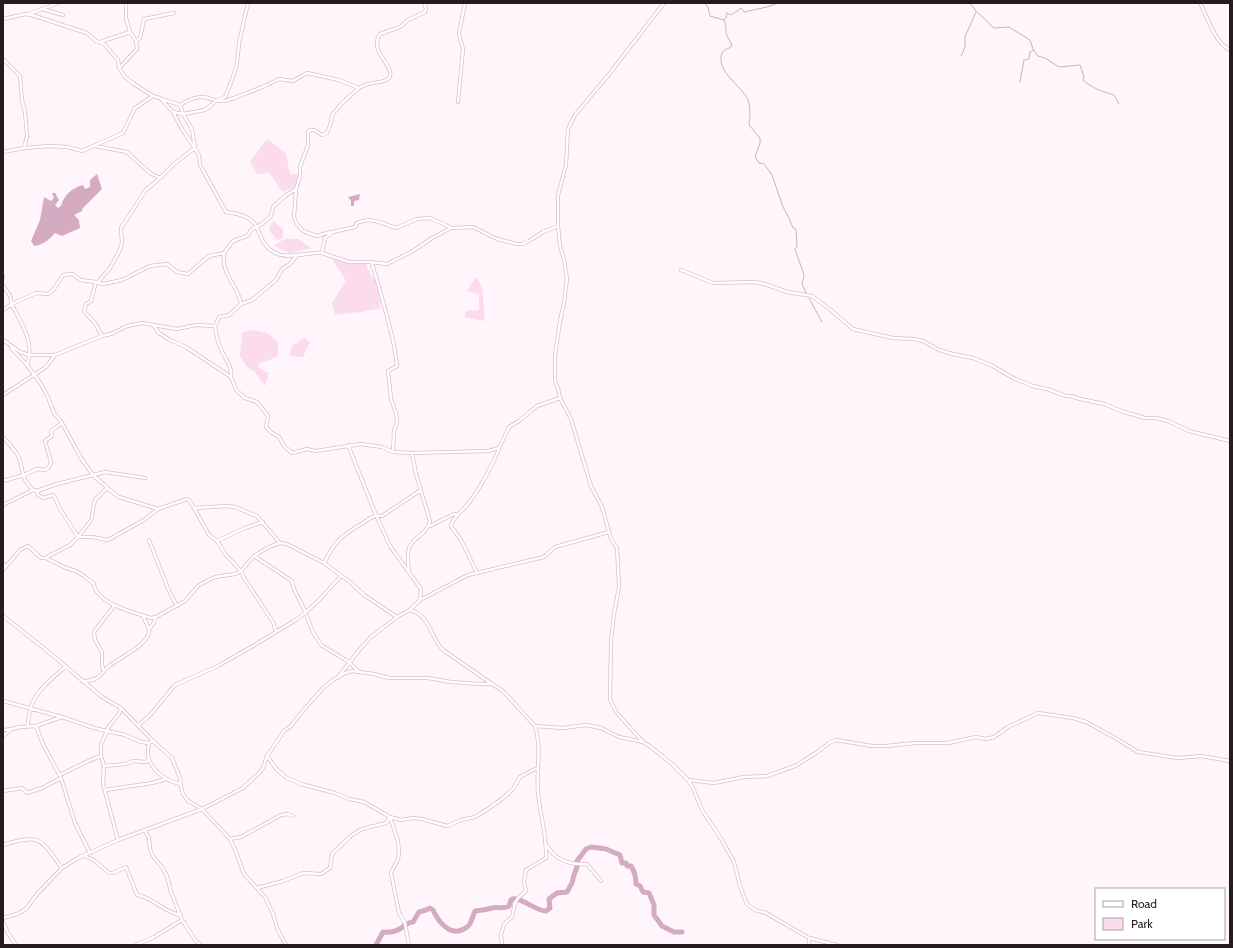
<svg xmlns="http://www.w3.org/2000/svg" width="1233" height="948" font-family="Cabin,sans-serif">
<rect width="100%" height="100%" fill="#fff5fa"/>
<path fill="#fbdbec" d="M267 139 286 153 290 174H299C299 187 293 188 282 192L270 173 257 174 250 161Z
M273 221 283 229V238L277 240 269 230Z
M284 239H298L311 248 290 253 274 246Z
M332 259 349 264 367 262V269L369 270 372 277 376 279 381 308 360 312 335 315 332 303 346 281Z
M476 277 482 288 485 321 464 317 466 311 479 310V294L467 291Z
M251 330C264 331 269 333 278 342V356L270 360 258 363 259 368 269 373 265 386 255 372 247 367 240 356 242 333Z
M304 338 310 342 303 357H296L290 355 292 346Z"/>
<path fill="#d5abc2" d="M97 174 102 189 83 208 82 211 74 215 79 220 80 228 62 236 55 233C49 240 43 245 34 246L31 241 40 220 44 197 51 201 54 198 52 193H55L59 200 55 205 58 208 61 206C64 195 72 188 83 185L85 189 90 187V180Z
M360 194 359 200 354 201V206H351V201L348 197Z"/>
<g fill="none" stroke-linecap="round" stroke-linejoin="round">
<path stroke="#d5abc2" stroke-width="1" d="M704 3 708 7 710 16 724 20 726 18 727 13 731 15 741 8 744 12 767 7 778 3
M821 3H823
M970 3 976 11 994 28 1009 27 1030 40 1033 49 1038 56 1045 58 1059 67 1080 65 1084 77 1083 80C1091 88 1104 92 1114 95L1119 104
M724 20C727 25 725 31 727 36 729 40 731 42 732 46 729 49 724 49 722 53 715 71 742 86 748 100 751 108 750 116 749 125L760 138V143L755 157 759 163 764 164 772 175 783 207 789 218 793 228 796 229 797 246 795 249 804 275 802 284 806 293
M961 56 965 47V37L976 12
M1020 82 1024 60 1029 59 1030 52 1034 50
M809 298 822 322"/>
<path stroke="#d5abc2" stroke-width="5" d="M376 945 383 932C391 933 398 931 404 926 408 924 408 922 413 922L419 912 426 910 430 908 433 910C438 921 450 937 464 929 465 928 468 927 469 925 472 921 473 915 475 911 483 910 485 910 492 908 497 906 501 910 509 906 510 904 510 902 511 900 517 894 537 912 546 911L550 908 549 899 557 893 567 892 572 883 574 875 577 867V861L586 849 591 847 606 849 620 855 622 863H626L627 866H631C635 872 636 877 636 884L640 886 643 892 649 893 654 905V915L662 926 674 932H682"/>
<g stroke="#d7c0cc" stroke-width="4">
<path id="minor" d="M126 3V18L130 32
M1200 3C1208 18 1215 43 1230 50
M42 9 58 3
M29 14 42 9 63 15
M3 19 26 14 35 16 87 33 96 41 104 44 118 60 119 68 125 77 134 84 153 96 160 98 173 112 182 129 199 155 200 165 226 212C235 213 247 215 254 223 257 227 259 233 261 237 267 252 280 258 296 255
M136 41 140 38 144 19 174 13
M100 42 130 32 136 41 137 49 119 68
M3 59 20 76 22 100 25 112 27 136 24 148
M162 99 180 105C193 97 202 94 216 101L225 97 232 80 237 64 239 43 248 3
M458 102 463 49 459 34 465 3
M173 112 183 114 205 110 216 101H225L234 98 265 86 279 79 293 81 307 73 339 80 359 88C362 86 365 85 368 84 374 82 385 83 389 78 395 72 380 56 378 50 377 46 377 41 378 37L380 34 400 27 408 20 425 12 426 9 424 3
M95 146 127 152 150 173 160 178
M3 152 24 148 49 146 68 147 82 151 123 133 135 108 153 96
M330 232 317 236 303 231 297 224 294 217 296 189 300 176V167L308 145V132L310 130H314L322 135 327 133 331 123 332 115 342 103 359 88
M224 253C221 276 238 284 241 304
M322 253 349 262H371L387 264 413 251 432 238 451 228
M371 262C376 274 378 285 382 298 388 321 395 342 397 366L388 371 391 399 396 413 397 422 394 431 393 452
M681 270 713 283 754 282 765 284 787 292 812 296 832 311 853 329 893 338 914 339 923 341 939 350 953 354 973 358 991 365 1015 379 1033 386 1047 389 1066 396H1071L1080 399 1105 404 1121 411 1145 418H1156L1168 421 1189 431 1230 441
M3 276V278
M3 285C5 289 8 292 10 296 11 299 11 302 12 305 22 324 35 343 27 365
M3 310 12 304 36 293 48 294 54 289 63 275 73 274 80 280 96 282 103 284 122 280 150 266 167 264 177 272 188 274 209 256 224 253 233 241 247 236 252 229 262 224 271 216 273 207 285 196 296 189
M153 325 177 329 196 325 215 326 219 317 229 315 241 304 252 300 276 280 282 269 290 264 297 255C306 255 314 252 322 253L325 238 333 232 355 227 357 223C371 216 383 224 396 228L417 219 430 218 452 228 473 227 497 239 517 244H522L529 241 543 232 558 226
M215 326C216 335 218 345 223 353 227 362 232 367 231 377
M102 336 95 323 84 311 86 304 91 301 96 282H98L110 268 119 252 122 243 121 228 145 191 160 178 174 164 195 148 192 129 183 114 180 105
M3 340 20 352 29 355H55L102 336 111 334 127 326 142 323 153 325 159 333 170 340 186 347 231 377 236 390 245 398 257 402 268 416 266 427 271 432 279 437 284 446 292 453 307 449 316 451 361 444 382 447 393 452 412 453 488 451 499 448 509 427 519 421 537 406 560 398
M11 348 27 365 41 384 48 397 54 413 62 423 81 458 93 475 111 491 119 497 158 509 187 499 189 500 194 508 226 506 235 507 257 516 280 543
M3 395 46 367 55 355
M3 437C8 443 17 451 19 458 24 472 21 479 33 490
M348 445 376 515 390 546 421 589 420 600 410 610
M3 481 24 475 37 469 45 470 49 467 51 462 45 441 52 436 51 431 62 423
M37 491 38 495 43 498 53 495 54 496 60 509 78 537 92 519 93 508 95 500 107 488
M3 505 33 490 37 491 57 484 105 472 145 478
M194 508 209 535 217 541 226 555 241 571 244 578 273 622 276 631
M430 526 454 514 457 515
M149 540 169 591 177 606
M217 541 245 528 263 522
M254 556 292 581 294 589 304 609 313 632 321 645 349 662 358 671
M46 558 66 568 76 571 84 576 94 584C95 603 135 613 151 618L156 617
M3 563 6 567
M324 563C335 541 342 535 363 523 370 518 374 515 382 516L421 490
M3 570 20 550 28 546 41 558H45L70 545 78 537H92L108 540 144 520 158 509
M409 571C408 564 407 555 409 548 413 537 428 534 430 521L416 474 412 453
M477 573 461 540 451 526C454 515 462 512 468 504 481 487 491 468 499 449
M420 600 468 575 544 557 555 547 609 532
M3 616 45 649 102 697 121 708 153 741 172 758 180 778 181 787 183 794 188 801 202 809 230 839 236 852 244 874 265 897 273 914 277 928 286 945
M143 616 149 629
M104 671 102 665V652L95 640 94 632 114 606
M339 676 360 649 371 637 397 617
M83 682C87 681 92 680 95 679 101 677 104 670 109 666 119 658 152 643 149 629L153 624 156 617 185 601 199 585 215 577 235 574 241 571 254 556 262 551 271 546 280 543 287 544 324 563 350 582 364 595 397 617 410 610C430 615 430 637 443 650L492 684
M3 701 62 717
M36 726 43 744 61 778 75 823 90 853
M138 726 151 714 175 685 218 666 253 646 294 621 305 613 319 600 341 576
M27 727C29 719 29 711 32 704 38 689 54 677 66 666
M3 730 12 729 20 727 36 726 62 717 94 728 125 735 141 742 149 743 153 741
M3 736 11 730
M643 742 616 712 610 699 611 641 614 614 619 587 617 548 611 539 602 507 591 486 571 419 560 398 558 388 555 381V356L560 321 564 303 567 279 564 259 560 246 558 226V195L566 165 568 129 575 115 610 73 664 3
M149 743C148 748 147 754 149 759 153 772 167 781 180 784
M267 756 277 770 287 778 301 784 335 793 349 799 364 802 390 817 401 820 413 818 422 819 447 826 461 820 475 817 488 809 502 799 513 789 520 777 537 768
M104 766 126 764 133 761 146 762 149 759
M59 775C74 769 86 761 101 756
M688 780 714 783 744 777 767 776 795 766 816 753 829 743 836 740 872 746H886L915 743H948L976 737 985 739 994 737 1008 727 1038 713 1073 718 1086 722 1117 739 1138 752 1178 758 1201 756 1230 761
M105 790 152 783 166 779
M3 791 22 788 27 793 42 788 61 778
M390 817 398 841 399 853 398 859 391 873 399 913 405 923 409 945
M145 831 149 838 150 849 154 858 162 867 167 876 171 892 182 920 196 941 201 945
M230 839 241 837 281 815 288 814 293 816
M118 840 103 784 104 766 101 756V745L109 726 119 714 121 708
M3 845C41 834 39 837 62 868
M547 846C556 861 570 865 587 864L601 881
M85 856 95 861 109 873H113L126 867 137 895C153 897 164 913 181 915
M257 888 283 881 303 873 321 874 330 868 332 854 352 835 362 829 386 823 390 817
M3 918 17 914 26 909 37 894 62 868 78 858 118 840 202 809 243 788 259 773 263 768 267 756 284 731 291 726 301 713 323 688 333 680 345 673 352 671 374 674 389 678H428L451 682 480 684H492L503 691 535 726 563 728 586 725 601 728 619 737 643 742 651 747 672 764 688 780 693 788 702 810 722 840 734 862 740 886 747 904 755 910 766 913 809 938 837 945
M3 922 8 933 16 945
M809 938V945
M136 945 154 937 182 920
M502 945 501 935 504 924 512 917 515 903 518 898 526 891 524 882 526 870 546 858C547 835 540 815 538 793 536 770 542 748 535 726"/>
</g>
<use href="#minor" stroke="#fff" stroke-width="2.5"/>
</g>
<rect width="1233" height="948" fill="none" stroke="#241c21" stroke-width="8"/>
<rect x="1095" y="888" width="130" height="52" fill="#ffffff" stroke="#a7a4a6"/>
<rect x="1103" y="901" width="20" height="6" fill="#ffffff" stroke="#a7a4a6"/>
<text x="1131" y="908" font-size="12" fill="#241c21">Road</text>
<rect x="1103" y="918" width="20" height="12" fill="#fbdbec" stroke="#a7a4a6"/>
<text x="1131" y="928" font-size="12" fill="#241c21">Park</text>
</svg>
